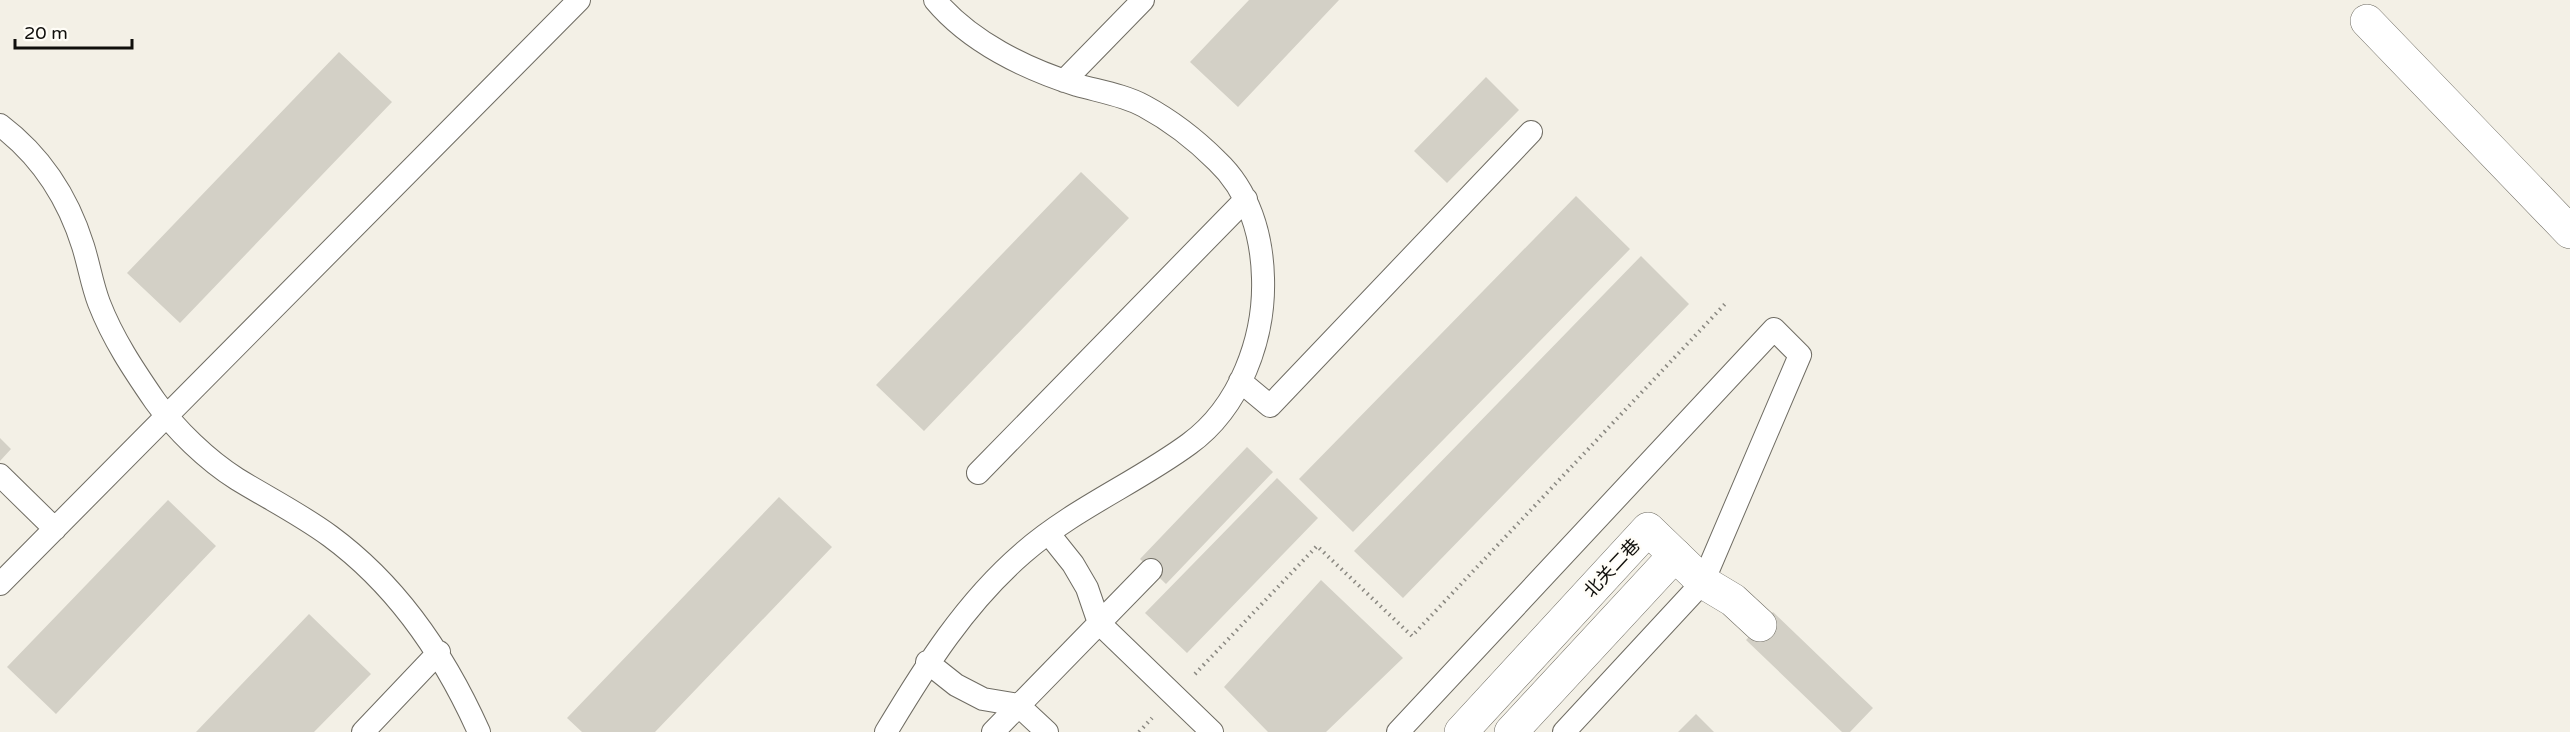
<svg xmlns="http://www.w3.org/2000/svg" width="2570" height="732" font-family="'Varela Round','Noto Sans SC',sans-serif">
<rect width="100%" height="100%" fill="#f3f0e6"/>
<path fill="#d3d0c6" d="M1249 0H1339L1238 107 1190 62Z
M339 52 392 102 180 323 127 273Z
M1486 77 1519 110 1447 183 1414 151Z
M1081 172 1129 218 924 431 876 385Z
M1576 196 1630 249 1353 532 1299 479Z
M1641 256 1689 304 1403 598 1354 551Z
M0 438 11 449 0 461Z
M1247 447 1273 472 1166 584 1140 559Z
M1277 478 1318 518 1187 653 1145 613Z
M779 497 832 547 655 732H582L567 718Z
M168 500 216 546 56 714 7 667Z
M1321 580 1403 658 1326 732H1268L1224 687Z
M1773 612 1873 708 1850 732H1842L1746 640Z
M309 614 371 674 314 732H196Z
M1696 714 1714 732H1678Z"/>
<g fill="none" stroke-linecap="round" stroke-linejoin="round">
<g stroke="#6f6c63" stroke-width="24">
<path id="service" d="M1064 81 1143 0
M0 125C41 156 68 198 83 246 89 265 92 285 99 303 113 339 133 369 155 401 176 430 207 460 237 479 268 498 300 514 330 536 398 586 445 656 479 732
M1240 381 1270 406 1531 132
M978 473 1246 199
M0 475 55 529
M1049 534 1073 564 1087 588 1099 623 1212 732
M0 584 579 0
M927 662 956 685 983 699 1018 705 1047 732
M363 732 439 652
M886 732C925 667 965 603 1023 553 1073 509 1136 483 1189 444 1240 407 1265 338 1263 278 1262 235 1249 191 1217 161 1196 140 1170 120 1144 106 1124 95 1098 91 1077 85 1026 69 970 42 935 0
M993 732 1151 570
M1398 732 1774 329 1800 355 1703 582 1564 732"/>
</g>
<g stroke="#6f6c63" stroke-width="34">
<path id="minor" d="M2367 21 2570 232
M1675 555 1703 582 1733 600 1760 625"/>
</g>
<g stroke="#6f6c63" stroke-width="34">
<path id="tertiary" d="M1461 732 1648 529 1675 555 1511 732"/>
</g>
<path stroke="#8a8881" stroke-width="4" stroke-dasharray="1.5 4.5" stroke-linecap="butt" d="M1195 674 1317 546 1412 636 1725 304
M1139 732 1152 718"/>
<use href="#service" stroke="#fff" stroke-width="22"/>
<use href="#minor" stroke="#fff" stroke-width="33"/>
<use href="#tertiary" stroke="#fff" stroke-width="33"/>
</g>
<g text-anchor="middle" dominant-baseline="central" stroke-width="4.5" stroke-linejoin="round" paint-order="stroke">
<g font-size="18" fill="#100f0c" stroke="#fffdf7">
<text transform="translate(1612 568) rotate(-47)">北关二巷</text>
</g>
</g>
<path d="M15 39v9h117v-9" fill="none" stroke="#100f0c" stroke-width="3"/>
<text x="24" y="39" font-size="18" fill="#100f0c" stroke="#fffdf7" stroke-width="4.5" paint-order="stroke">20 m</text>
</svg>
